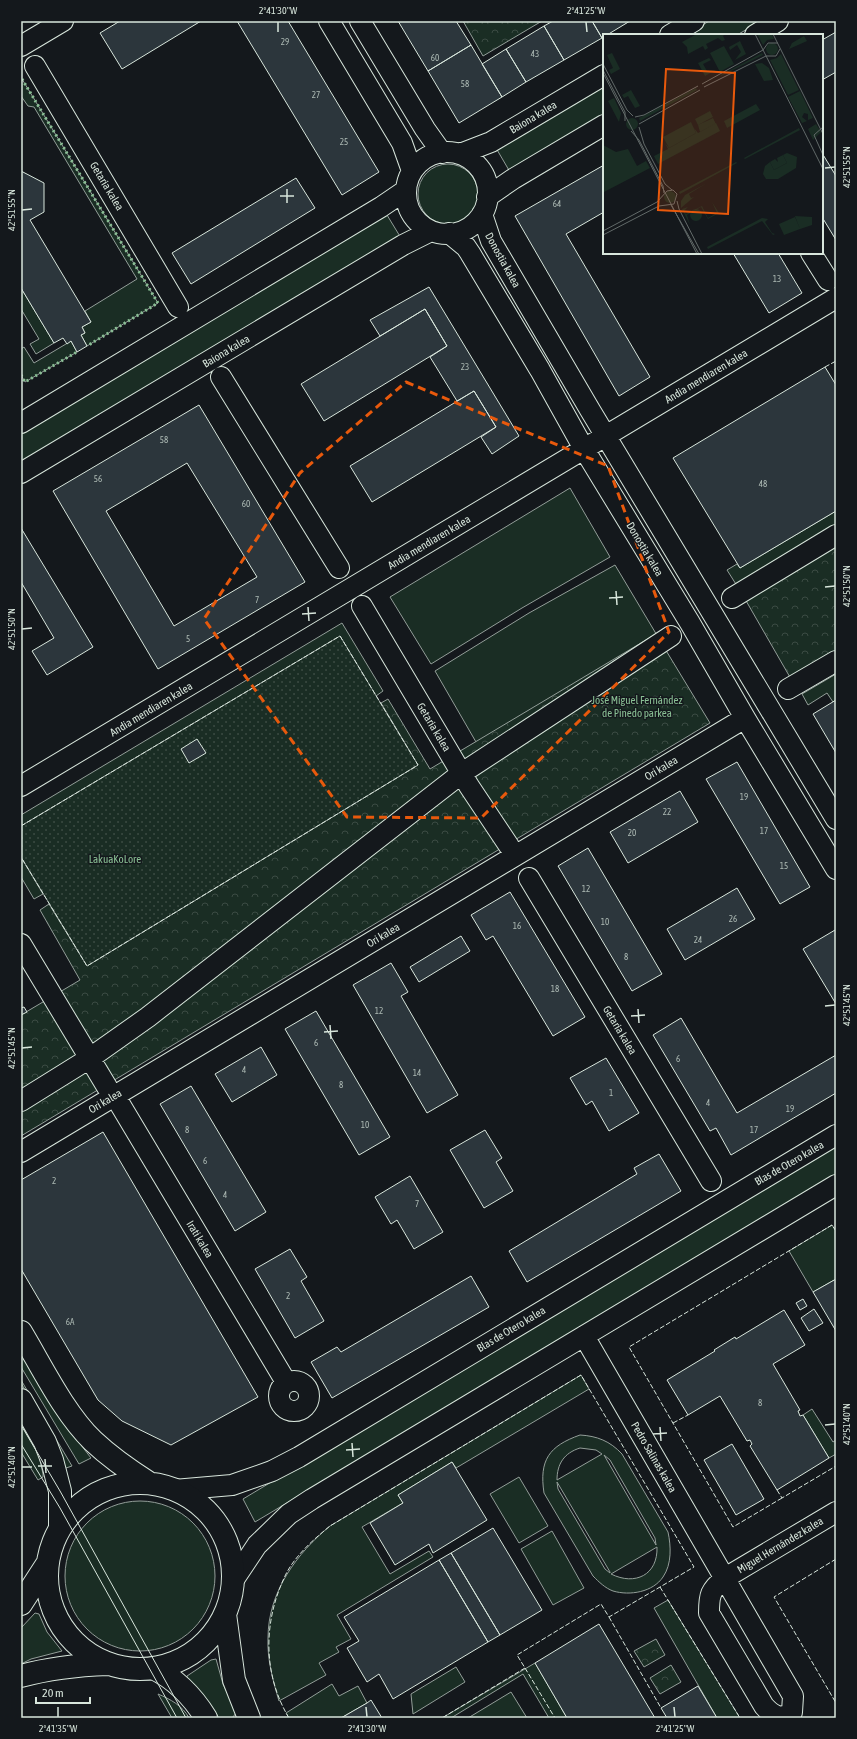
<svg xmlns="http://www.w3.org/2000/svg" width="857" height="1739" font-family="'Asap Condensed',sans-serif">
<defs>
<pattern id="park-crowns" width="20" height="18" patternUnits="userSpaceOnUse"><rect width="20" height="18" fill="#1a2d24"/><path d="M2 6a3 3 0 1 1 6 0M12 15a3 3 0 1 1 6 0" fill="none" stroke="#3b4b43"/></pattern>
<pattern id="garden-dots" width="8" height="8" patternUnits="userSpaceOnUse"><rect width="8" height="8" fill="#1a2d24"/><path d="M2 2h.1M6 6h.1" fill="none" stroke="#3b4b43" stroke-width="1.8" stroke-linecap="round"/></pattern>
</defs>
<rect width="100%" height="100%" fill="#14181c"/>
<path fill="#1a2d24" stroke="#939e99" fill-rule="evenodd" d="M709 21H761L737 35H687Z
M22 79 158 303 87 346 81 335 85 333 82 327 91 322 85 311 137 279 34 107 28 106 21 96V80Z
M604 84V115L510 172 496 148Z
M418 194a30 30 0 1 1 60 0a30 30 0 1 1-60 0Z
M387 215 401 238 21 466V433Z
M21 288 54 343 36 354 30 344 39 339 21 309Z
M71 341 77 352 25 382 21 375V349L24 347 34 363Z
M570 488 610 557 522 608 431 664 390 597Z
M836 511V530L739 589 727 570 737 564 740 568Z
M615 565 658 637 462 751 476 742 435 671 529 613Z
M342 623 383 691 376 696 340 636 21 826V815Z
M836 674V700L833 702 827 693 808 705 802 694Z
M21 857 43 894 34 899 21 877Z
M836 1143V1175L255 1522 243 1499Z
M832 1225 836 1231V1279L813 1292 789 1251Z
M21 1349C43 1387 64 1424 91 1458L79 1464 21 1367Z
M581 1375 589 1389 456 1468 452 1462 398 1495 403 1503 362 1527 390 1574 429 1551 433 1557 337 1615 351 1639 336 1647 339 1652 319 1663 326 1675 279 1701C273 1681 267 1659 268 1638 268 1592 297 1553 330 1526Z
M21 1380 72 1466 63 1469 41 1418 21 1383Z
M812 1409 833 1442 836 1440V1454L829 1458 803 1415Z
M21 1419 38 1451 43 1474V1477L38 1480 21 1452Z
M580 1435C597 1436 610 1441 622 1454L668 1532C671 1546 672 1564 663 1577 653 1592 630 1596 613 1591 605 1588 599 1582 593 1576L544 1493C539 1460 549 1446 580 1435ZM580 1448 596 1450 602 1454 557 1480C557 1464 564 1453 580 1448ZM604 1455 610 1460 655 1538 656 1545ZM557 1482 610 1572V1573L605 1569 558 1489ZM657 1547C658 1575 635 1586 611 1574Z
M519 1477 548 1526 519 1543 490 1494Z
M65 1576a75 75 0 1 1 150 0a75 75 0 1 1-150 0Z
M552 1531 584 1588 553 1605 521 1549Z
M668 1600 740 1718H717L654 1608Z
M35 1613 39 1614 47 1632 62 1651 31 1659 21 1664V1628Z
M216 1659 223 1684 237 1712 232 1718H219L212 1707 187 1678V1676L211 1660Z
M535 1663 567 1718H549L523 1674 451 1718H442Z
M456 1667 465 1682 413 1714 411 1694Z
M332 1684 339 1696 358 1686 367 1703 341 1718H289L286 1713Z
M511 1692 527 1718H468Z
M158 1694C170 1699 183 1706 189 1718H172Z"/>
<path fill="url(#park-crowns)" stroke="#939e99" d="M463 21H542L483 56Z
M836 545V652L791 679 745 599Z
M656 634 710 723 21 1136V1015L80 980 40 910 49 904 87 966 418 765 381 703 388 699 430 769Z
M656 1639 665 1655 644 1667 634 1651Z
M671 1665 681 1682 660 1694 650 1678Z"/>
<path fill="url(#garden-dots)" stroke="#939e99" d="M340 636 418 765 87 966 21 857V826Z"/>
<path fill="#2c363c" stroke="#d8e6dc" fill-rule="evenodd" d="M120 21H201L122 69 100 33Z
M237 21H288L379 172 342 195Z
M398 21H456L471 45 428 71Z
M553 21H592L602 38 564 60 544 26Z
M592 21H630L602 38Z
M544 26 564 60 526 82 506 49Z
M836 32V72L822 80V40Z
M471 45 502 97 459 123 428 71Z
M506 49 526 82 502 97 482 64Z
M822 153 836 176V240L822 217Z
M604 165V212L566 234 650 377 619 396 515 216Z
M21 171 44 183V212L30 220 91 322 82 327 85 333 81 335 87 346 77 352 71 341 67 344 63 338 54 343 21 288Z
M296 178 315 208 191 284 172 253Z
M733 253H778L802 293 769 313Z
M429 287 519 436 492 454 481 437 496 427 474 391 457 401 430 357 447 346 425 309 380 336 370 320Z
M425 309 447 346 324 421 301 384Z
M825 367 836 385V511L740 568 673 458Z
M474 391 496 427 372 502 350 466Z
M199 405 305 582 158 669 53 491ZM187 463 257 577 174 626 106 511Z
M21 528 93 647 47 675 32 651 54 638 21 582Z
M836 700V753L813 714Z
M197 739 206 753 189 763 181 749Z
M737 762 810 887 780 904 706 779Z
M680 791 698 822 628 863 610 832Z
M588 848 662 974 632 991 558 866Z
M737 888 755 919 685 960 667 929Z
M510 892 585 1017 553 1036 493 936 486 940 471 915Z
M835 930 836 932V1004L803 949Z
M461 936 470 951 419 982 410 967Z
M391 963 408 992 401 996 458 1095 427 1113 353 985Z
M24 1007 27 1012 21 1015V1008Z
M316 1011 390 1137 359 1155 285 1029Z
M681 1018 737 1113 836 1055V1093L731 1155 716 1128 710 1131 653 1035Z
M261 1047 277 1075 232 1102 215 1074Z
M606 1058 639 1113 609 1131 592 1101 586 1105 570 1078Z
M191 1086 266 1212 235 1231 160 1104Z
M485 1130 502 1158 496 1162 513 1191 484 1208 450 1150Z
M103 1132 258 1397 171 1445 122 1421 98 1400 21 1269V1180Z
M659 1154 681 1191 527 1282 509 1251 637 1174 634 1168Z
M410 1176 443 1232 414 1249 397 1220 391 1224 375 1197Z
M290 1249 307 1277 301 1281 324 1321 295 1338 255 1269Z
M471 1276 489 1307 332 1398 311 1362 337 1347 341 1352Z
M836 1279V1331L813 1292Z
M803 1299 807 1306 800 1310 796 1303Z
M814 1309 823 1323 809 1331 801 1318Z
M784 1310 805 1345 773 1364 800 1410 798 1411 800 1416 803 1415 829 1458 777 1490 750 1446 752 1444 750 1440 747 1441 720 1396 688 1415 667 1380 715 1351 714 1350 735 1337 736 1339Z
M732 1444 764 1499 736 1515 704 1460Z
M452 1462 487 1520 433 1553 429 1544 395 1565 370 1523 403 1503 398 1495Z
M493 1528 542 1610 500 1635 451 1553Z
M451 1553 500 1635 488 1642 439 1560Z
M439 1560 488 1642 393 1699 379 1674 367 1682 347 1648 359 1641 344 1617Z
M599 1624 655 1718H567L535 1663Z
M698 1686 717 1718H667L661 1708Z
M371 1700 382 1718H341L367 1703Z"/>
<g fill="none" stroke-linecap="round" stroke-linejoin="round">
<g stroke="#d8e6dc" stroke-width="22">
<path id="minor" d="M329 21 402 143 412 171
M360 21 425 129 442 153
M670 35 694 21
M755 35 778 21
M21 46 63 21
M35 66 178 307
M406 193a41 41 0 1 1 82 0a41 41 0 1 1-82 0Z
M460 154 491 142 604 75
M487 197 513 179 604 125
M482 214 491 241 590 410 836 819
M449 233 466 247 470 253 540 370 584 449 690 623 745 718 836 869
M811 253 828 280
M221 377 339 568
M21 423 381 207 406 190
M21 473 403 245 431 231
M732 598 836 535
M362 606 469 786 509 846
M788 689 836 661
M21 786 836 298
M529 878 711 1181
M21 944 107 1087
M115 1096 286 1382
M21 1101 90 1058 148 1017 462 773 671 636
M21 1152 745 718
M584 1336C654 1456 723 1576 793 1696L792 1712C781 1721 772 1715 764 1706L709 1613C709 1595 710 1590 725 1578L836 1512
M279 1396a15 15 0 1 1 30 0a15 15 0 1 1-30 0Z
M174 1490 232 1485 272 1471 299 1457 836 1135
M233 1581 257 1545 289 1514 312 1499 836 1185"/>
</g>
<g stroke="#d8e6dc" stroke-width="24">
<path id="major" d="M21 1332C42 1367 64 1413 93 1441 110 1457 130 1471 149 1483
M21 1400 45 1442 52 1460 60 1491V1528
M47 1576a93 93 0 1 1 186 0a93 93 0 1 1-186 0Z
M21 1604 47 1564
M225 1614 234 1680 249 1718
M153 1668C176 1679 193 1697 206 1718
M21 1676C50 1668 78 1665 108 1664"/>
</g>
<use href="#minor" stroke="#14181c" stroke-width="20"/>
<use href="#major" stroke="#14181c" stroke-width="22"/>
<path stroke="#d8e6dc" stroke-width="1" d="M21 1425 60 1491 186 1718
M21 1444 60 1508 177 1718"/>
<path stroke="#8ac095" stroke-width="3" stroke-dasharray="2 3" stroke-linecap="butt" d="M22 79 158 303 87 346
M21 375 25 382 77 352"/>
<path stroke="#d8e6dc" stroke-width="1" stroke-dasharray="5 2" stroke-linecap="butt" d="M21 80 22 79
M825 367 836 361
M21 826 340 636 418 765 87 966 21 857
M673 1423 688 1415
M777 1490 782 1498 836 1466
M782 1498 733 1527 629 1347 832 1225 836 1231
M836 1559 774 1597 836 1703
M660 1587 740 1718
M609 1617 661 1708
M525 1668 555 1718
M289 1718C262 1673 263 1619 287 1572 297 1554 314 1539 330 1526L581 1375 694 1567 609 1617 601 1604 517 1655 525 1668 442 1718"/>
</g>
<path fill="none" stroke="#e8590c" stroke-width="3" stroke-dasharray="8 5" stroke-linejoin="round" d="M406 382 608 466 669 632 481 818 347 817 204 619 300 473Z"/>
<path fill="none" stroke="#d8e6dc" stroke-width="1.5" d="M278 22V32M586 22 587 32M825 168 835 167M287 189V203M280 196H294M22 210 32 209M825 587 835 586M616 591 617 605M609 598 623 597M308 607 309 621M302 614 316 613M22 629 32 628M825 1006 835 1005M638 1009 639 1023M631 1016 645 1015M330 1025 331 1039M324 1032 338 1031M22 1048 32 1047M825 1425 835 1424M660 1427 661 1441M653 1434 667 1433M352 1443 353 1457M346 1450 360 1449M45 1459 46 1473M38 1466H52M22 1467H32M58 1707V1717M366 1707 367 1717M674 1707 675 1717"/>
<g text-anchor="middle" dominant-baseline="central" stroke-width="3" stroke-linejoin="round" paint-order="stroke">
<g font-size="9" fill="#adbab4">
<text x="285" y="42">29</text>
<text x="535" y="54">43</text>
<text x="435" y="58">60</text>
<text x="465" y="84">58</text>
<text x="316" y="95">27</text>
<text x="344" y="142">25</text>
<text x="557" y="204">64</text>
<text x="777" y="279">13</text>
<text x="465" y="367">23</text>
<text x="164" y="440">58</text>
<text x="98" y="479">56</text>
<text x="763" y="484">48</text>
<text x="246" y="504">60</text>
<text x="257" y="600">7</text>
<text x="188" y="639">5</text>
<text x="744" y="797">19</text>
<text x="667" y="812">22</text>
<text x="764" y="831">17</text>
<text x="632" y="833">20</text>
<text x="784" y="866">15</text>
<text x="586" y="889">12</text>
<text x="733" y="919">26</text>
<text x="605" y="922">10</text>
<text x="517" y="926">16</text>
<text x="698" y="940">24</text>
<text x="626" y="957">8</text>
<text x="555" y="989">18</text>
<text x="379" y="1011">12</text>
<text x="316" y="1043">6</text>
<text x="678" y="1059">6</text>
<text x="244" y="1070">4</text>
<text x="417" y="1073">14</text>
<text x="341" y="1085">8</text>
<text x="611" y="1093">1</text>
<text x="708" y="1103">4</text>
<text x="790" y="1109">19</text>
<text x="365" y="1125">10</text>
<text x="187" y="1130">8</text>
<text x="754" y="1130">17</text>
<text x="205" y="1161">6</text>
<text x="54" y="1181">2</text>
<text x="225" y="1195">4</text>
<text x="417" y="1204">7</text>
<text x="288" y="1296">2</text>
<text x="70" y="1322">6A</text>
<text x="760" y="1403">8</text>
</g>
<g font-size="11" fill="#d8e6dc" stroke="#14181c">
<text transform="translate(533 117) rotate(-31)">Baiona kalea</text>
<text transform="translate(107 186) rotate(59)">Getaria kalea</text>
<text transform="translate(503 260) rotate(61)">Donostia kalea</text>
<text transform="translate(226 351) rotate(-31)">Baiona kalea</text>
<text transform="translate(706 376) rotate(-31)">Andia mendiaren kalea</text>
<text transform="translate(429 542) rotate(-31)">Andia mendiaren kalea</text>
<text transform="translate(645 549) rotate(59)">Donostia kalea</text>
<text transform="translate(151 709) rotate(-31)">Andia mendiaren kalea</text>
<text transform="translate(434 727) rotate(59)">Getaria kalea</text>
<text transform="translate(661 768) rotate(-31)">Ori kalea</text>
<text transform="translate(383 935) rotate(-31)">Ori kalea</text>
<text transform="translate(620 1030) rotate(59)">Getaria kalea</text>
<text transform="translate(105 1101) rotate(-31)">Ori kalea</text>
<text transform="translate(789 1163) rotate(-30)">Blas de Otero kalea</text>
<text transform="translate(200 1239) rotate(59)">Irati kalea</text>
<text transform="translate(511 1329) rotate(-31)">Blas de Otero kalea</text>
<text transform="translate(654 1457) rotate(60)">Pedro Salinas kalea</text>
<text transform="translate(780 1545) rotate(-31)">Miguel Hernández kalea</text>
</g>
<g font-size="11" fill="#8ac095" stroke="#14181c">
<text x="637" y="700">José Miguel Fernández<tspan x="637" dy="13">de Pinedo parkea</tspan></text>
<text x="115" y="859">LakuaKoLore</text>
</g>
</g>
<g transform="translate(603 34)">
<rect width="220" height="220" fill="#14181c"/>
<path d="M154 0H169L171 5 164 6 160 11ZM201 2 204 7 186 15 189 9ZM163 15a6 6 0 1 1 12 0a6 6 0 1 1-12 0ZM121 12 131 30 117 38 107 19ZM9 19 17 35 8 40 6 36 10 34 4 21ZM159 19 160 21 118 42V41ZM178 20 196 56 185 61 167 26 174 24ZM159 29 166 34 170 46 161 47 152 30ZM93 54 94 56 37 87 36 84ZM28 56 37 72 32 74 25 62 21 64 19 61ZM197 57 210 84 205 86V80L201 79 199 83 204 87 199 89 185 63ZM11 64 18 79 16 88 5 67ZM107 77 110 83 95 91 92 85ZM110 84 113 90 97 98 95 91ZM23 90a6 6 0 1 1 12 0a6 6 0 1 1-12 0ZM213 90 218 98 210 106 205 95ZM196 94 197 96 142 125 141 124ZM180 121 184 129 171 136 167 128 172 125 175 128 174 124ZM133 128 134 129 77 160 76 158ZM104 149 86 160 88 164 91 163 78 174V167L82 161ZM61 163a6 6 0 1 1 12 0a6 6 0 1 1-12 0ZM109 168 116 179 105 185 98 173 84 181 87 191 79 175 85 173 81 177 83 180 99 172 105 184 114 179ZM87 181a6 6 0 1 1 12 0a6 6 0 1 1-12 0ZM192 182 209 183V191L197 195ZM192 183 197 195 181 201 176 190ZM159 184 165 185 162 188 169 199 172 200 170 201 159 187 105 215 104 213Z" fill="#1a2d24"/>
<path d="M94 0H122L120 2 122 6 119 7 115 4 103 10 105 14 102 16 100 12 85 20 84 13 79 8ZM137 7 143 20 132 26 138 18 134 11 127 16 126 13ZM106 24 108 26 100 30 104 37 113 36 102 42 95 29ZM153 70 157 76 124 94 121 87ZM113 89 117 97 55 130 51 122 65 115 62 109 66 114 93 99 91 94 95 99ZM0 111 13 118 25 115 34 132 43 127 47 134 1 158ZM184 119 194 123 193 134 175 145H163L160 140 162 132 167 128 171 136 184 129 180 121Z" fill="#1a2d24"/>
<path d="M88 88 93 99 66 114 60 103Z" fill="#1a2d24"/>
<path fill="none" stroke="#626a69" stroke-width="1" d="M152 0 220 135M170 0 220 100M160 16 165 9H175M163 22H173L177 15M0 30 24 76 30 82M0 36 22 78V87M0 39 94 220M99 50 160 16M101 53 163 22M32 83 41 81 95 52M36 90 97 56M36 93 41 110 62 150 69 156M220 93 211 101 220 121M28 97 36 106 60 152 61 159M74 167 76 175 99 220M68 171 96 220M0 197 15 189M0 201 56 172 71 170 74 160 70 156 64 157 54 168 15 189"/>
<path fill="#e8590c" fill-opacity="0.15" stroke="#e8590c" stroke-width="2" d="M63 35 132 39 125 180 55 176Z"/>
<rect width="220" height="220" fill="none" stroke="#d8e6dc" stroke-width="2"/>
</g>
<rect width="857" height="1739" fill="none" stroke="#14181c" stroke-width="44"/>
<path d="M36 1697v6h54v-6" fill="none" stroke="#d8e6dc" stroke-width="2"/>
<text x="42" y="1697" font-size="12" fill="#d8e6dc" stroke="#14181c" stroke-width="3" paint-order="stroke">20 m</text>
<rect x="22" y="22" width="813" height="1695" fill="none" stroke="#d8e6dc" stroke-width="1.5"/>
<g font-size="10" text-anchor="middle" fill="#d8e6dc">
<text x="278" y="14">2°41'30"W</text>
<text x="586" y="14">2°41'25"W</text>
<text transform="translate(846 167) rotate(-90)" y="4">42°51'55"N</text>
<text transform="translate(11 210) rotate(-90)" y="4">42°51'55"N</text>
<text transform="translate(846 586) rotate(-90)" y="4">42°51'50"N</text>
<text transform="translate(11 629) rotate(-90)" y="4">42°51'50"N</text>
<text transform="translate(846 1005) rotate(-90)" y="4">42°51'45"N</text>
<text transform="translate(11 1048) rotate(-90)" y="4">42°51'45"N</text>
<text transform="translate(846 1424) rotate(-90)" y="4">42°51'40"N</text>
<text transform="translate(11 1467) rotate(-90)" y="4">42°51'40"N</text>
<text x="58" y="1732">2°41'35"W</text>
<text x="367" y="1732">2°41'30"W</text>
<text x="675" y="1732">2°41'25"W</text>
</g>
</svg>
